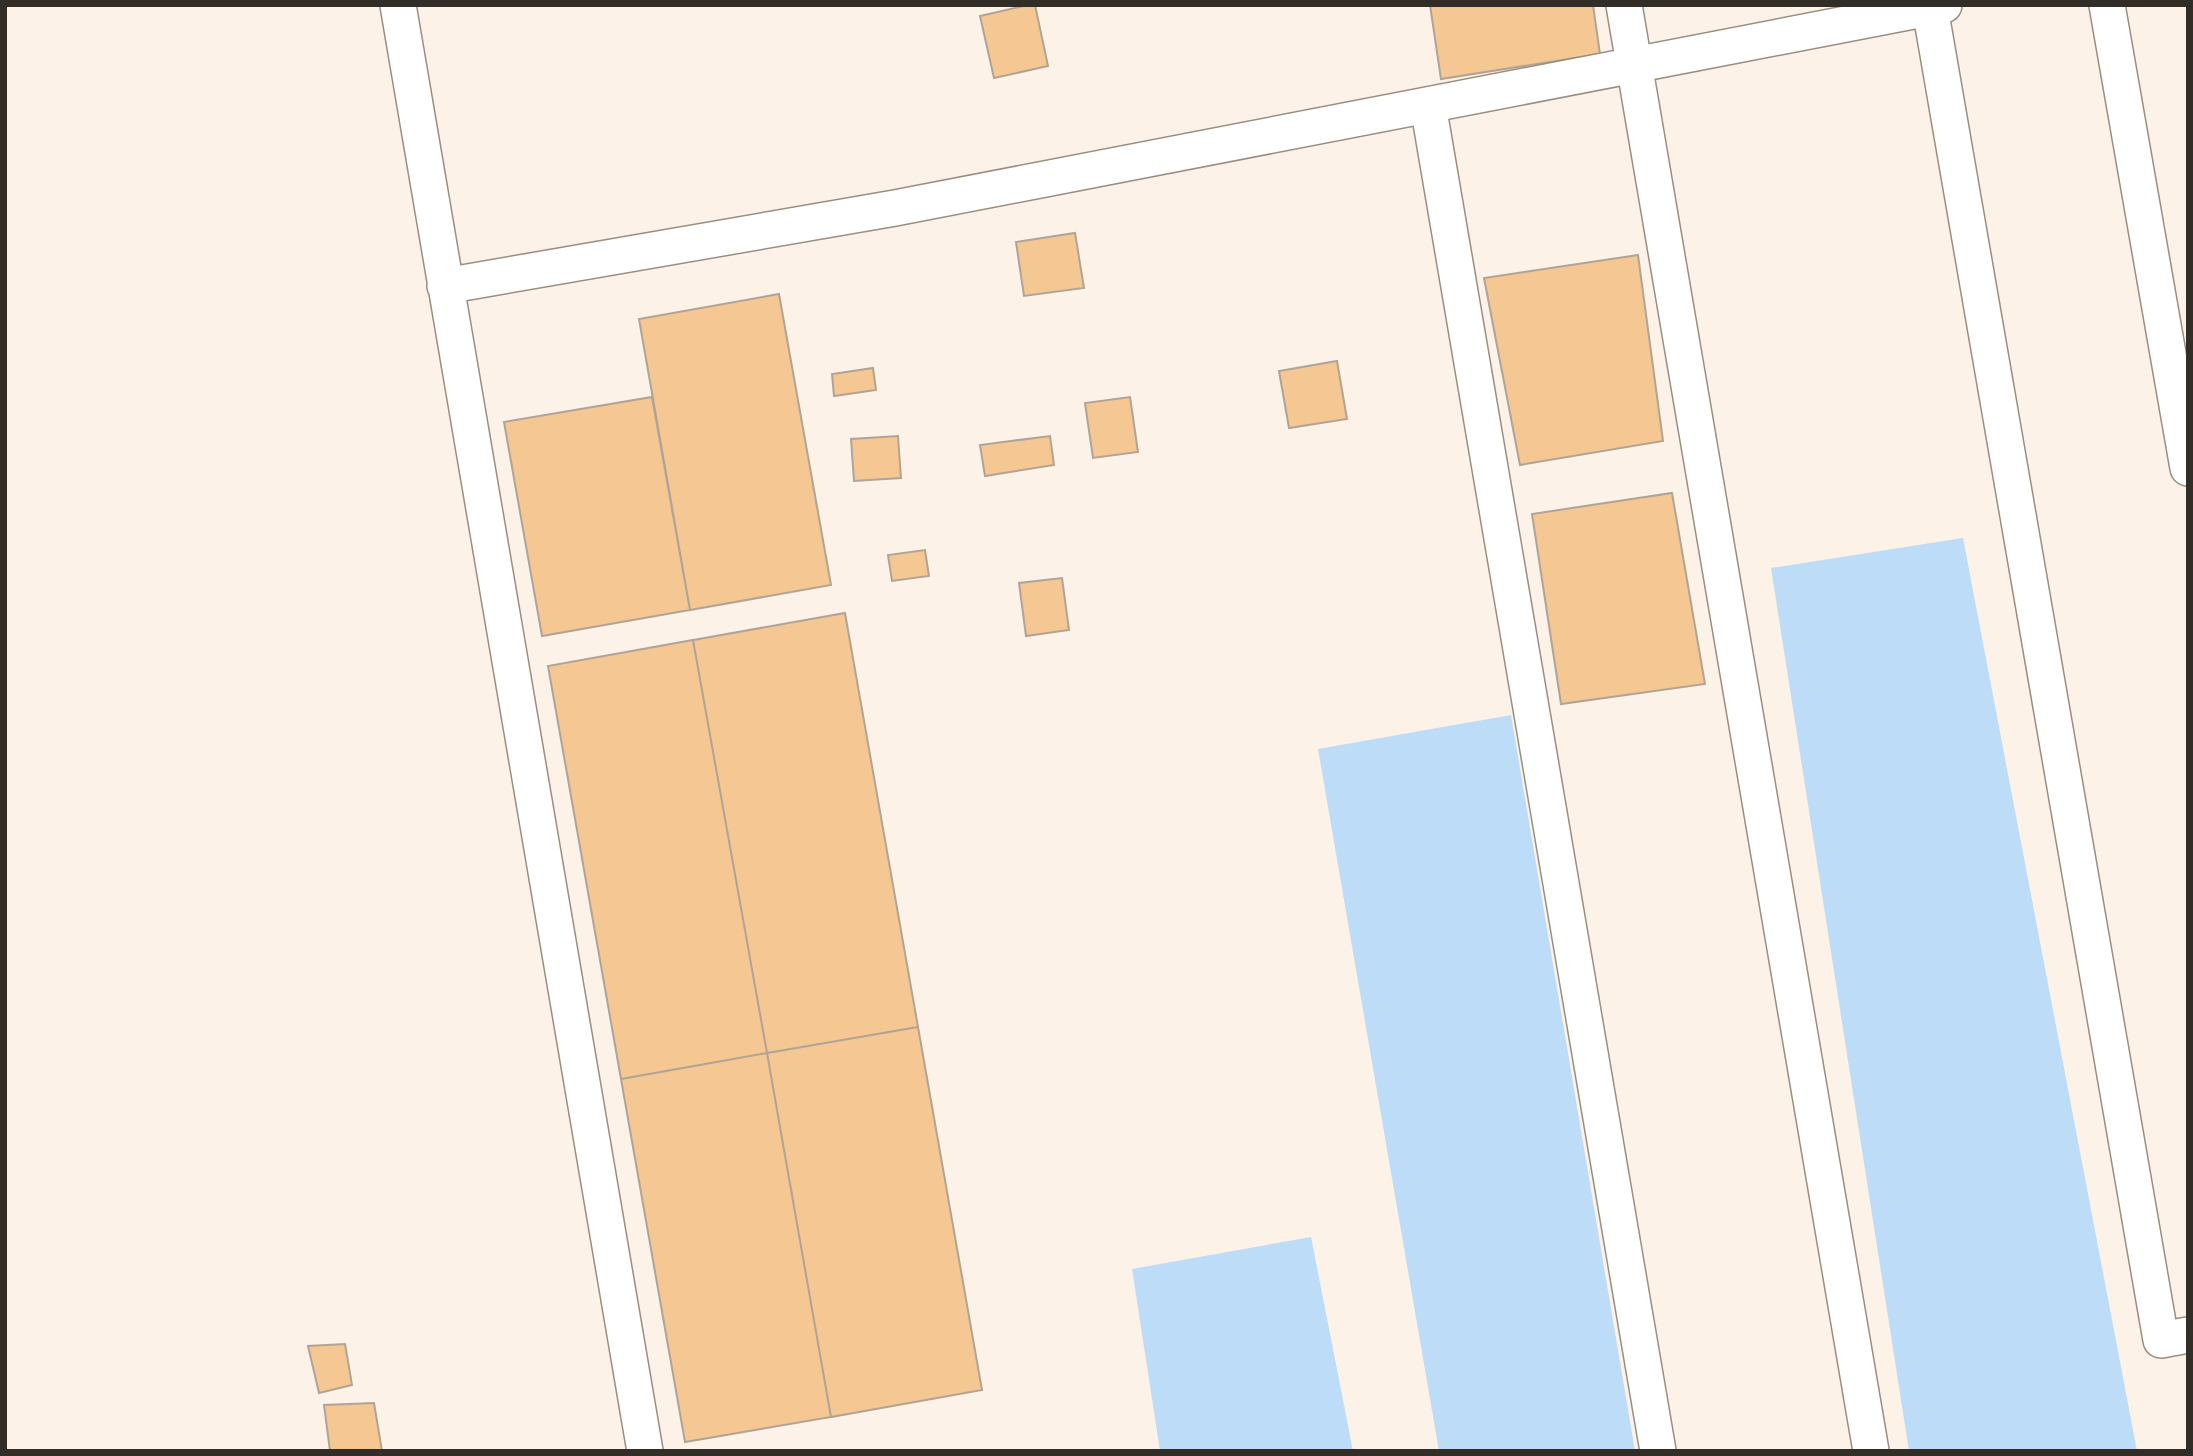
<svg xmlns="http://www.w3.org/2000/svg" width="2193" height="1456" font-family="Arial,sans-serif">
<rect width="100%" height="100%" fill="#fdf2e7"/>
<path fill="#bcdcf7" d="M1963 538 2137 1451H1909L1771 568Z
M1511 715 1635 1451H1439L1318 749Z
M1311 1237 1353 1451H1160L1132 1269Z"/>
<path fill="#f4c793" stroke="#b1a497" stroke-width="2" d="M1028 5H1035L1048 66 994 78 980 16Z
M1430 5H1593L1600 54 1441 79Z
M1075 233 1084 288 1024 296 1016 242Z
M1638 255 1663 441 1520 465 1484 278Z
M779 294 831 585 690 610 639 319Z
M1337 361 1347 419 1289 428 1279 371Z
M873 368 876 390 834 396 832 374Z
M652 397 690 610 542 636 504 422Z
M1130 397 1138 452 1093 458 1085 403Z
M898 436 901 478 854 481 851 439Z
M1050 436 1054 465 985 476 980 445Z
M1672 493 1705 684 1561 704 1532 514Z
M925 550 929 576 892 581 888 555Z
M1062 578 1069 630 1026 636 1019 583Z
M845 613 918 1027 767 1053 693 640Z
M693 640 767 1053 621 1079 548 666Z
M918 1027 982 1390 831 1417 767 1053Z
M767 1053 831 1417 685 1442 621 1079Z
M345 1344 352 1385 319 1393 308 1346Z
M374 1403 382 1451H330L324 1405Z"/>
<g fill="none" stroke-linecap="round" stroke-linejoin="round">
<g stroke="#9a8e81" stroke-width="38">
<path id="minor" d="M398 5 645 1451
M1624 5 1871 1451
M2107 5 2188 468
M1930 8 2161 1340 2188 1335
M1428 105 1658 1451
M445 286 895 208 1944 5"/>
</g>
<use href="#minor" stroke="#fff" stroke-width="35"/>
</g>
<rect width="2193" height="1456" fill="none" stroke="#322d27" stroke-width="14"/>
</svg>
